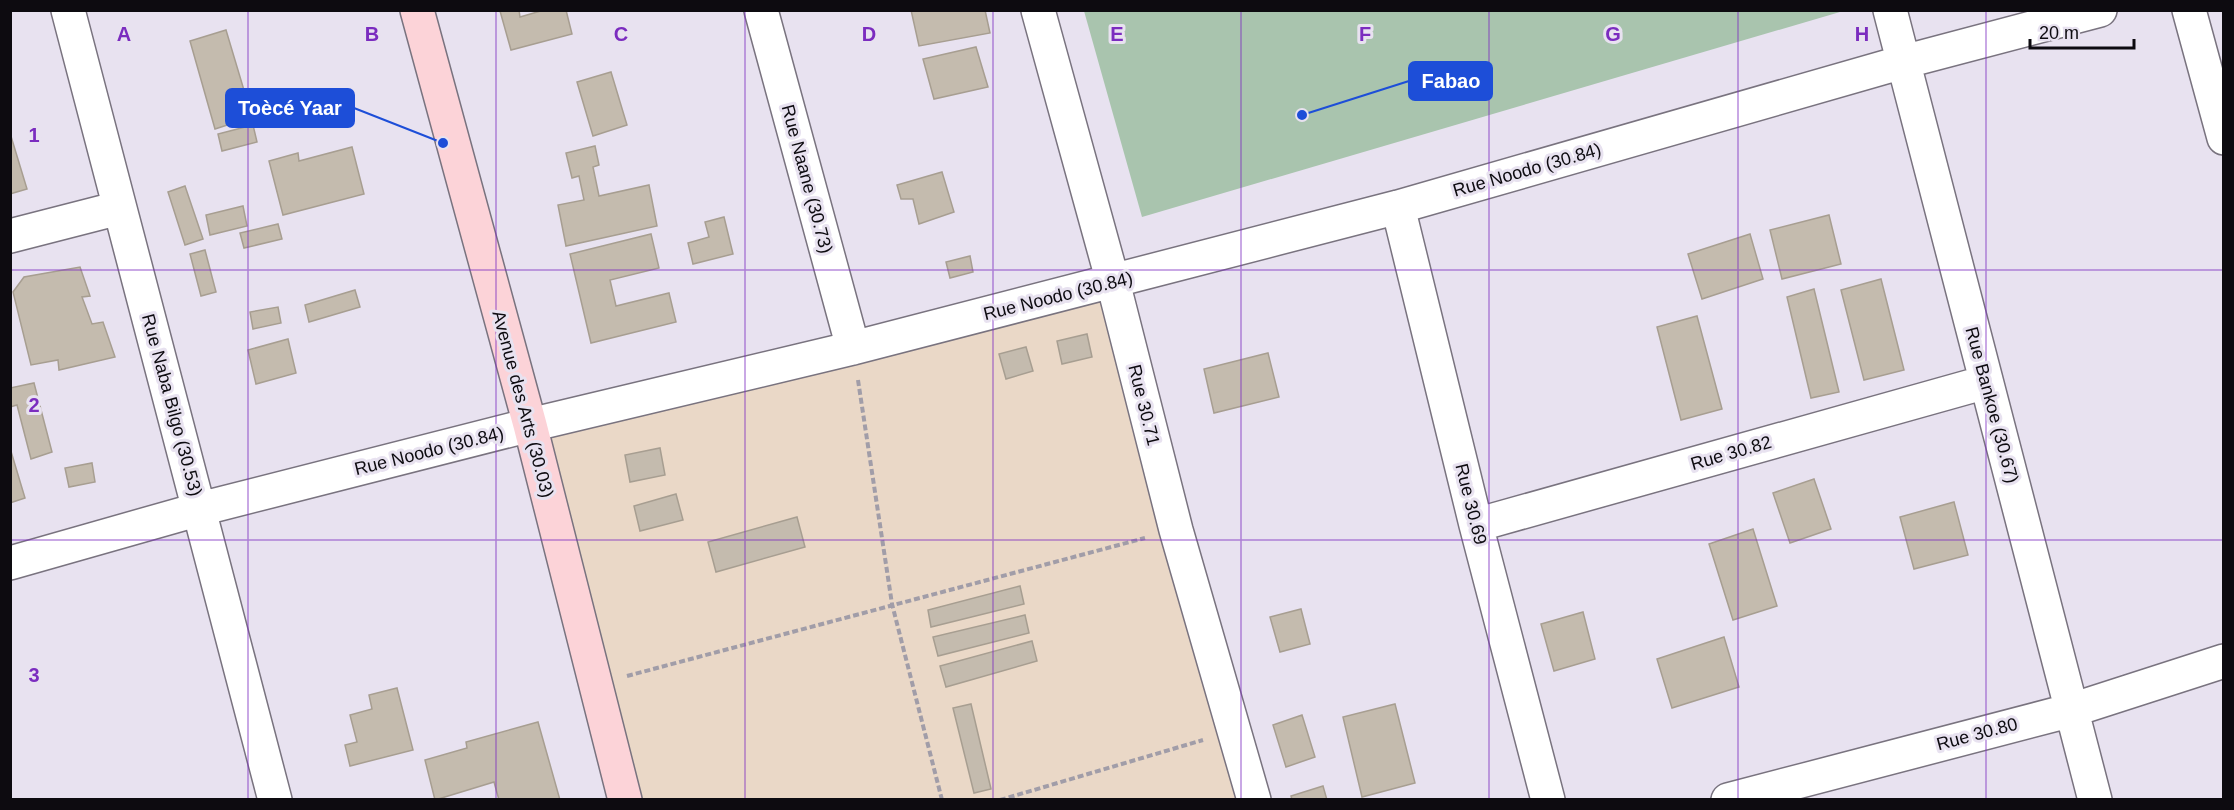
<svg xmlns="http://www.w3.org/2000/svg" width="2234" height="810" font-family="Helvetica,sans-serif">
<rect width="100%" height="100%" fill="#e8e2f0"/>
<path fill="#ead8c7" d="M1113 282 1254 799H625L530 425Z"/>
<path fill="#a9c4ae" d="M1840 11V12L1142 217 1084 11Z"/>
<path fill="#c4bbae" stroke="#a79e91" stroke-width="1.5" d="M519 10 520 17 544 10H566L572 34 511 50 500 11Z
M911 10H985L990 33 919 46Z
M226 30 252 117 215 129 190 41Z
M976 47 988 87 934 99 923 59Z
M611 72 627 125 593 136 577 82Z
M253 125 257 142 222 151 218 134Z
M10 133 27 189 10 194Z
M595 146 599 165 593 167 599 196 649 185 657 226 566 246 558 205 584 200 579 176 572 178 566 153Z
M352 147 364 194 283 215 269 161 298 153 299 161Z
M942 172 954 212 919 224 913 199H901L897 185Z
M185 186 203 239 185 245 168 192Z
M243 206 247 226 210 235 206 215Z
M1829 215 1841 264 1782 279 1770 230Z
M724 217 733 254 693 264 688 243 709 237 705 222Z
M278 224 282 239 244 248 240 233Z
M651 234 659 268 610 280 616 306 669 293 676 322 591 343 570 254Z
M1750 234 1763 279 1702 299 1688 254Z
M205 250 216 292 201 296 190 254Z
M970 256 973 272 950 278 946 262Z
M80 267 90 296 82 297 92 324 103 322 115 357 59 370 58 360 31 365 13 292 24 277Z
M1881 279 1904 370 1864 380 1841 290Z
M1814 289 1839 392 1811 398 1787 297Z
M355 290 360 307 309 322 305 305Z
M278 307 281 323 253 329 250 312Z
M1697 316 1722 409 1681 420 1657 327Z
M1087 334 1092 357 1062 364 1057 341Z
M288 339 296 373 256 384 248 350Z
M1026 347 1033 371 1006 379 999 354Z
M1268 353 1279 397 1214 413 1204 369Z
M34 383 52 452 31 459 17 405 10 407V388Z
M10 448 25 498 10 503Z
M660 448 665 475 630 482 625 455Z
M92 463 95 482 69 487 65 468Z
M1814 479 1831 529 1790 543 1773 493Z
M676 494 683 520 640 531 634 506Z
M1954 502 1968 555 1914 569 1900 517Z
M797 517 805 547 716 572 708 542Z
M1753 529 1777 606 1733 620 1709 544Z
M1020 586 1024 604 931 627 928 610Z
M1301 609 1310 644 1280 652 1270 617Z
M1583 612 1595 659 1554 671 1541 624Z
M1025 615 1029 633 938 656 933 637Z
M1724 637 1739 687 1672 708 1657 659Z
M1032 641 1037 661 946 687 940 666Z
M397 688 413 750 350 766 345 745 357 742 350 715 372 709 369 695Z
M971 704 991 789 974 793 953 708Z
M1395 704 1415 783 1362 797 1343 717Z
M1302 715 1315 757 1286 767 1273 725Z
M538 722 560 800H499L494 782 435 800 425 760 467 748 466 742Z
M1323 786 1327 800H1292L1291 796Z"/>
<g fill="none" stroke-linecap="round" stroke-linejoin="round">
<g stroke="#79737f" stroke-width="36">
<path id="street" d="M68 10 275 800
M761 10 853 348
M1038 10 1113 282 1176 530 1254 800
M1890 10 2095 800
M2189 10 2224 138
M1398 207 1476 525 1548 800
M10 236 119 208
M1476 525 1986 382
M10 563 200 509 530 425 853 348 1398 207 1903 62 2100 10
M1728 800 2072 710 2224 661"/>
</g>
<g stroke="#79737f" stroke-width="36">
<path id="secondary" d="M417 10 530 425 625 800"/>
</g>
<path stroke="#a19da8" stroke-width="4" stroke-dasharray="6 3" stroke-linecap="butt" d="M858 380 892 604 942 800
M627 676 1145 538
M1000 800 1203 740"/>
<use href="#street" stroke="#fff" stroke-width="33"/>
<use href="#secondary" stroke="#fcd3d8" stroke-width="33"/>
</g>
<path fill="none" stroke="#7b2cbf" stroke-width="1.5" stroke-opacity="0.55" d="M248 10V800M496 10V800M745 10V800M993 10V800M1241 10V800M1489 10V800M1738 10V800M1986 10V800M10 270H2224M10 540H2224"/>
<g text-anchor="middle" dominant-baseline="central" stroke-width="6" stroke-linejoin="round" paint-order="stroke">
<g font-size="18" fill="#0d0b10" stroke="#e8e2f0">
<text transform="translate(1527 170) rotate(-16)">Rue Noodo (30.84)</text>
<text transform="translate(807 179) rotate(75)">Rue Naane (30.73)</text>
<text transform="translate(1058 296) rotate(-14)">Rue Noodo (30.84)</text>
<text transform="translate(523 404) rotate(75)">Avenue des Arts (30.03)</text>
<text transform="translate(172 405) rotate(75)">Rue Naba Bilgo (30.53)</text>
<text transform="translate(1144 405) rotate(76)">Rue 30.71</text>
<text transform="translate(1992 405) rotate(75)">Rue Bankoe (30.67)</text>
<text transform="translate(429 451) rotate(-14)">Rue Noodo (30.84)</text>
<text transform="translate(1731 453) rotate(-16)">Rue 30.82</text>
<text transform="translate(1471 504) rotate(76)">Rue 30.69</text>
<text transform="translate(1977 734) rotate(-15)">Rue 30.80</text>
</g>
</g>
<g font-size="20" text-anchor="middle" font-weight="bold" fill="#7b2cbf" stroke="#e8e2f0" stroke-width="6" stroke-linejoin="round" paint-order="stroke">
<text x="124" y="41">A</text>
<text x="372" y="41">B</text>
<text x="621" y="41">C</text>
<text x="869" y="41">D</text>
<text x="1117" y="41">E</text>
<text x="1365" y="41">F</text>
<text x="1613" y="41">G</text>
<text x="1862" y="41">H</text>
<text x="34" y="142">1</text>
<text x="34" y="412">2</text>
<text x="34" y="682">3</text>
</g>
<path fill="none" stroke="#1d4ed8" stroke-width="2" d="M1302 115L1409 81M443 143L354 108"/>
<g fill="#1d4ed8" stroke="#e8e2f0" stroke-width="2">
<circle cx="1302" cy="115" r="6"/>
<circle cx="443" cy="143" r="6"/>
</g>
<g fill="#1d4ed8" stroke="#1d4ed8" stroke-width="2">
<rect x="1409" y="62" width="83" height="38" rx="6"/>
<rect x="226" y="89" width="128" height="38" rx="6"/>
</g>
<g font-size="20" text-anchor="middle" font-weight="bold" fill="#fff">
<text x="1451" y="88">Fabao</text>
<text x="290" y="115">Toècé Yaar</text>
</g>
<rect width="2234" height="810" fill="none" stroke="#0d0b10" stroke-width="24"/>
<path d="M2030 39v9h104v-9" fill="none" stroke="#0d0b10" stroke-width="3"/>
<text x="2039" y="39" font-size="18" fill="#0d0b10" stroke="#e8e2f0" stroke-width="4.5" paint-order="stroke">20 m</text>
</svg>
